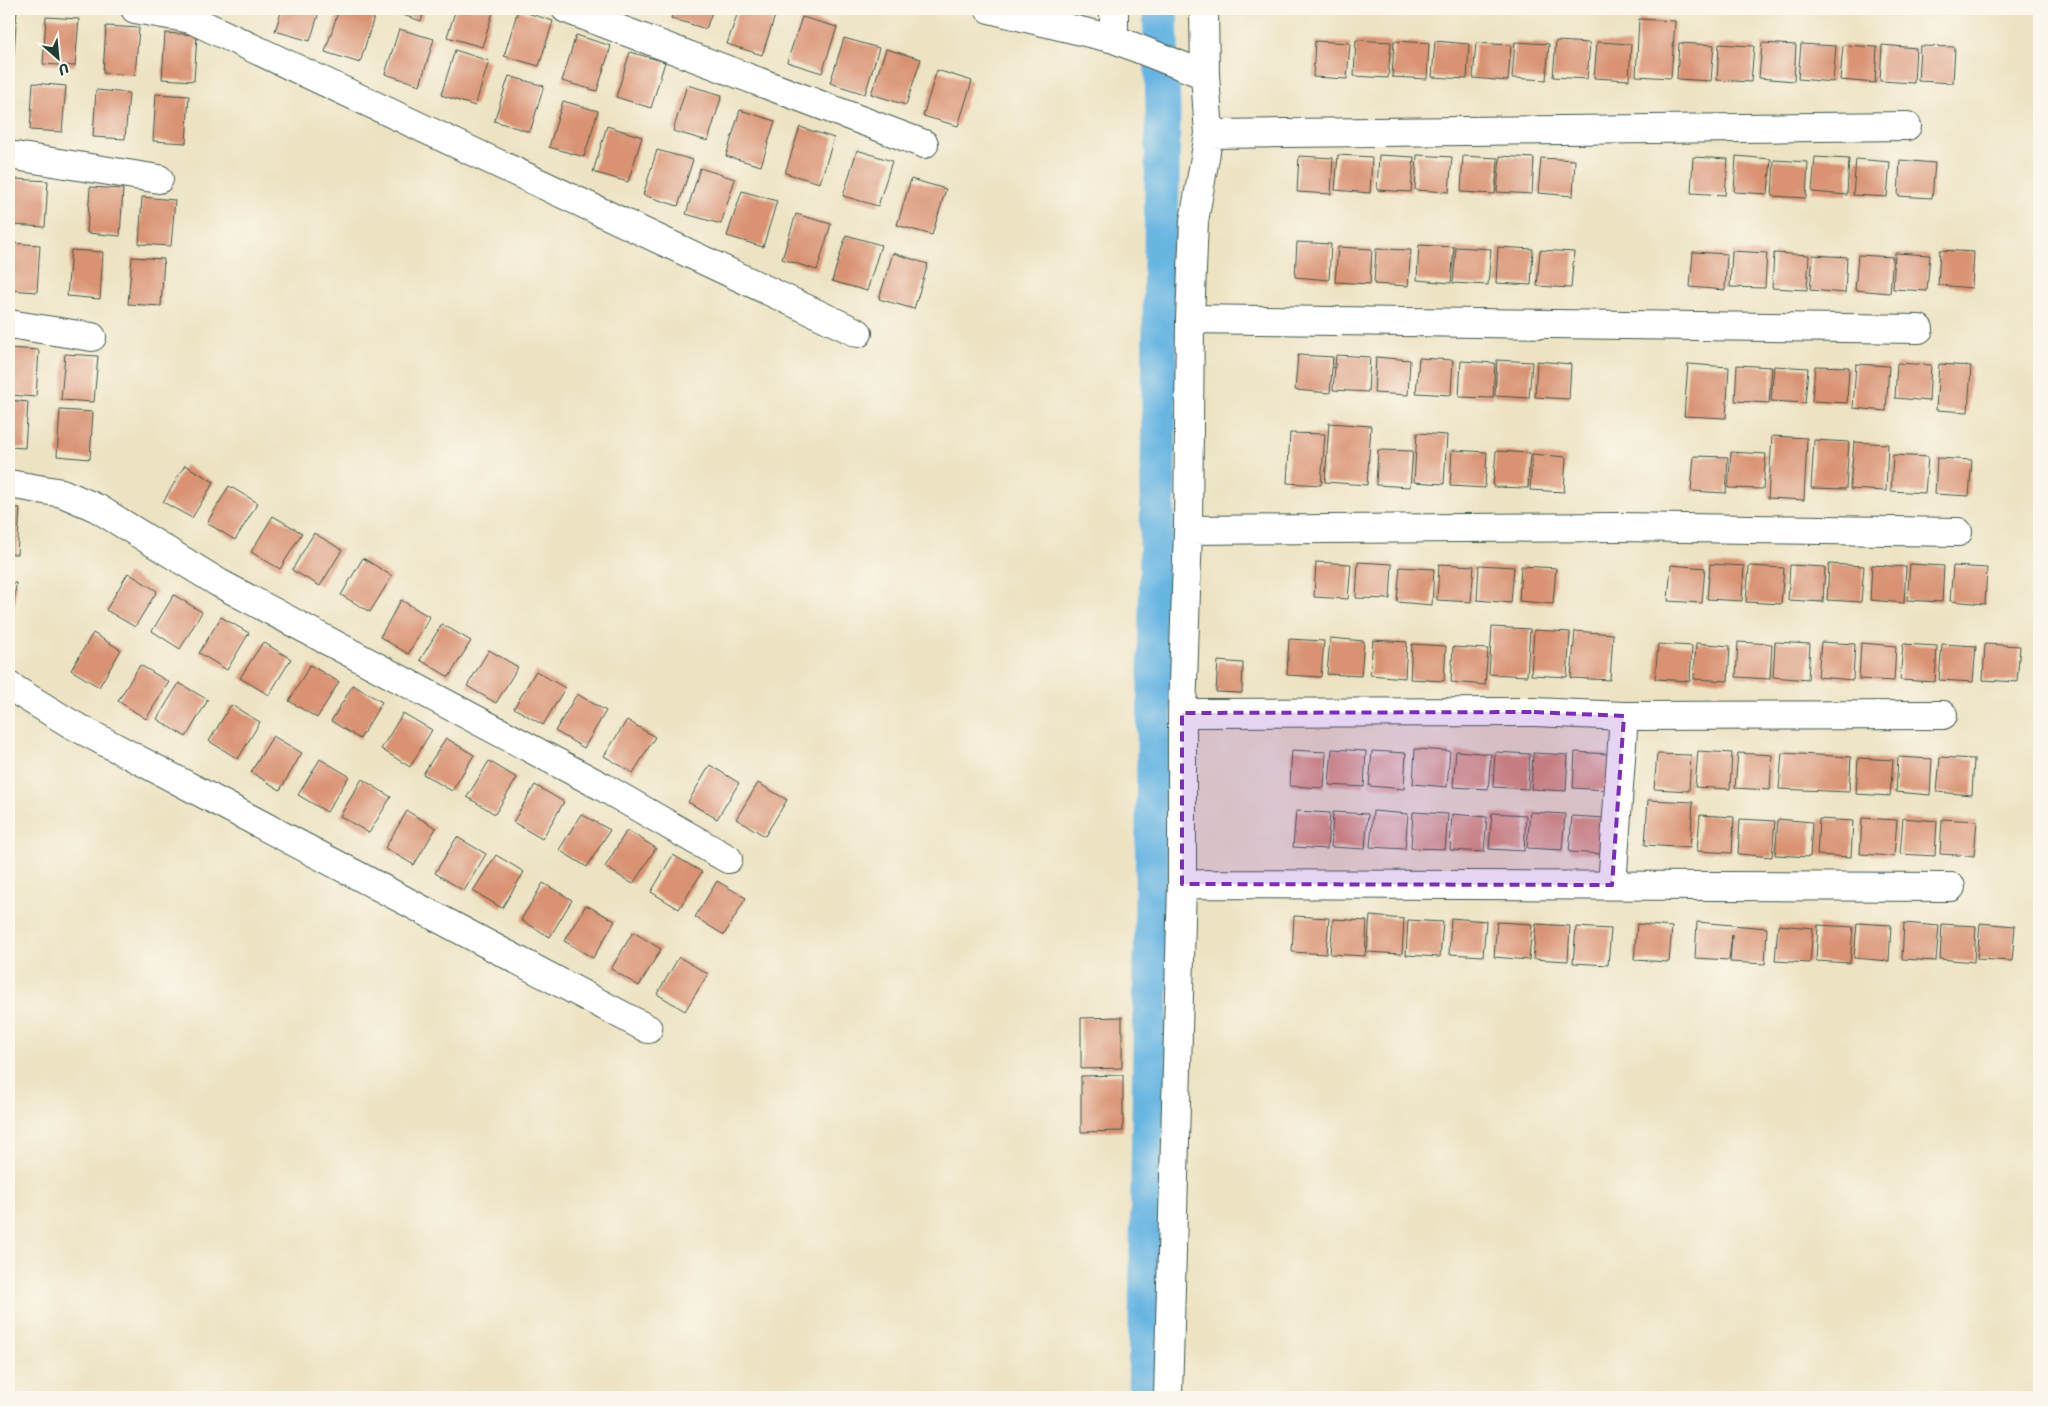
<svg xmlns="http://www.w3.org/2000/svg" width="2048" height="1406" font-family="Sriracha,sans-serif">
<rect width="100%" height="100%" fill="#fbf7ec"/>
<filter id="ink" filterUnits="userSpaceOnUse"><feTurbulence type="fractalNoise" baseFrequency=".02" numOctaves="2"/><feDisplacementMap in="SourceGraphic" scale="10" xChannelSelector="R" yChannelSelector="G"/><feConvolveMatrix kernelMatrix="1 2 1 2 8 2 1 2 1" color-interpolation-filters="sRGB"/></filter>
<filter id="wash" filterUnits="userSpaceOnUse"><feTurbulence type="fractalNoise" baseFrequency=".0096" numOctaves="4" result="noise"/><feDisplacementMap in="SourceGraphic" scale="20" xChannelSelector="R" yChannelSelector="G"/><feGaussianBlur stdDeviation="1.12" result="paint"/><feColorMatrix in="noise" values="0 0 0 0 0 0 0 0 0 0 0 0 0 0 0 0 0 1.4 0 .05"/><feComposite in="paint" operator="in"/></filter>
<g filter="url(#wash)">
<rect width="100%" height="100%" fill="#ede3c3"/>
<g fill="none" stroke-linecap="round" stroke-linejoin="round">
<path stroke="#68b5e2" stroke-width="35" d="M1145 1397 1163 110 1160 9"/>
</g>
<g id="blocks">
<path fill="#d99272" d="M9 9H17L14 55H9Z
M282 9H320L310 41 275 31Z
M339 9H346L374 17 360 63 325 52Z
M384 9H425L421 21Z
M456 9H494L482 47 447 37Z
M674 9H713L706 29 671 18Z
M739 9 777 10 762 55 727 44Z
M518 10 553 21 539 66 504 56Z
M46 17 79 19 75 66 43 64Z
M802 17 837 27 822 73 787 62Z
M1639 19 1675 21 1671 78 1636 76Z
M106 26 139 28 135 75 103 73Z
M399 29 434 39 420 85 385 74Z
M165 33 197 35 194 81 162 79Z
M576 35 611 46 597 91 562 81Z
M844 38 879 48 865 94 830 83Z
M1356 40 1391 42 1388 78 1354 76Z
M1315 41 1350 43 1347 79 1313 77Z
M1394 41 1429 43 1427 79 1392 77Z
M1435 41 1469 44 1467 79 1432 77Z
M1556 41 1590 43 1587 79 1553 77Z
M1515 42 1549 44 1546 80 1512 78Z
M1597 42 1631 44 1629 80 1594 78Z
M1476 43 1511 45 1508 81 1473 78Z
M1679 43 1714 45 1711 81 1677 79Z
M1762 43 1796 45 1794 81 1759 78Z
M1719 44 1754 46 1751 82 1717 80Z
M1801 44 1836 46 1833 82 1798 79Z
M1843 45 1877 47 1875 83 1840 80Z
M1882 45 1916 48 1914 83 1880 81Z
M1920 46 1955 47 1953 83 1918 81Z
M886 49 921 59 906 105 871 94Z
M455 50 489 61 475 106 441 95Z
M630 52 665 62 651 108 616 97Z
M9 68 12 69 10 88H9Z
M937 70 972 81 958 126 923 116Z
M509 76 544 86 530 132 494 121Z
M33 83 66 86 62 132 30 130Z
M687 85 722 95 708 141 673 131Z
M96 90 129 93 125 139 93 137Z
M156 94 189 96 186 143 153 141Z
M563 101 598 111 584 157 549 147Z
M740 110 775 121 761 166 726 156Z
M607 126 642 137 628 182 593 172Z
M800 127 834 138 820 183 785 173Z
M657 150 693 160 678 206 643 195Z
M857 150 892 161 878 206 843 196Z
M1338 155 1372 157 1370 193 1335 190Z
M1379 155 1414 157 1411 192 1377 190Z
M1417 155 1452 157 1449 192 1415 190Z
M1299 156 1333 158 1331 194 1297 192Z
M1463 156 1498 158 1495 194 1461 192Z
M1500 156 1534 158 1532 194 1497 192Z
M1736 156 1771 159 1768 194 1734 192Z
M1693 157 1728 159 1725 195 1691 193Z
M1815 157 1849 159 1847 195 1812 192Z
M1541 158 1575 160 1573 196 1538 193Z
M1856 159 1890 162 1887 197 1853 195Z
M1774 160 1808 162 1806 198 1772 196Z
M1900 160 1935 163 1932 198 1898 196Z
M700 168 735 179 721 224 686 214Z
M15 179 48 181 45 227 12 225Z
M911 179 946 189 932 235 897 225Z
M90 187 123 189 120 236 87 233Z
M742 191 777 201 763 247 727 236Z
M142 197 175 200 171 246 139 244Z
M796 214 831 224 817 270 782 259Z
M846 235 881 245 867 291 832 281Z
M1297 242 1331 244 1329 280 1295 277Z
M9 243 40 245 37 292 9 290Z
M1419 245 1454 247 1451 283 1417 280Z
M1338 247 1372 249 1370 284 1335 282Z
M1456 247 1491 249 1488 285 1453 283Z
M1498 247 1533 249 1531 285 1496 283Z
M1376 249 1411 250 1408 286 1374 284Z
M71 250 103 252 100 299 67 296Z
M1540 250 1574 252 1571 288 1537 286Z
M1940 250 1974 252 1972 288 1938 285Z
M1732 251 1767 253 1765 288 1730 287Z
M1693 252 1727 254 1725 290 1690 287Z
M893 253 928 264 914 309 879 299Z
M1774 253 1809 255 1807 290 1772 288Z
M1895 253 1930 255 1927 291 1893 289Z
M1813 255 1847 257 1845 293 1810 290Z
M1858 255 1893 257 1890 293 1855 290Z
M132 257 164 259 161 306 128 304Z
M9 348 39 350 36 397 9 395Z
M65 354 98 356 94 402 61 400Z
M1298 355 1333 357 1330 393 1295 390Z
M1336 355 1370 357 1368 392 1333 390Z
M1376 357 1410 360 1408 395 1374 393Z
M1419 358 1453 360 1451 395 1416 393Z
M1497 360 1532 362 1529 398 1495 396Z
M1461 361 1495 363 1493 398 1459 397Z
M1537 361 1571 364 1569 399 1535 397Z
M1897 363 1931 365 1929 401 1895 398Z
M1688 364 1729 367 1726 418 1684 416Z
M1856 364 1889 366 1886 411 1853 408Z
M1939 364 1971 366 1968 412 1936 410Z
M1737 365 1772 367 1769 403 1735 401Z
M1774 366 1808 368 1805 403 1771 401Z
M1815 366 1849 367 1847 403 1812 401Z
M9 400 28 402 25 448 9 447Z
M60 410 93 412 90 459 57 456Z
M1329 423 1371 426 1367 485 1325 482Z
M1290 433 1325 434 1321 485 1287 483Z
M1417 433 1447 435 1444 484 1414 482Z
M1772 436 1807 438 1804 500 1768 498Z
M1814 440 1849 442 1846 489 1811 488Z
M1854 442 1888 444 1886 491 1850 489Z
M1378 450 1413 451 1410 487 1376 485Z
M1452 450 1487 452 1485 488 1450 486Z
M1496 451 1530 453 1528 488 1493 487Z
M1731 452 1766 454 1763 489 1728 488Z
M1532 454 1566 457 1564 492 1530 490Z
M1893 455 1928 457 1925 493 1891 491Z
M1694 456 1728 457 1726 493 1691 491Z
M1937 458 1972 460 1969 496 1935 494Z
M185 465 214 482 192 518 163 502Z
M229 486 258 503 235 540 207 523Z
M9 507 20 508 17 554H9Z
M273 516 302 533 280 569 251 552Z
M314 533 342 550 320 586 292 570Z
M363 558 392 576 370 612 341 595Z
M1316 562 1351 564 1348 599 1314 597Z
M1358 562 1392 564 1390 599 1356 598Z
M1439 564 1474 566 1471 602 1437 600Z
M1710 564 1744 566 1742 601 1707 599Z
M1829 564 1864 566 1861 602 1827 600Z
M1910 564 1944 566 1942 602 1907 600Z
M1479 565 1514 567 1511 603 1477 600Z
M1671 565 1705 568 1702 603 1668 601Z
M1790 565 1825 567 1823 602 1788 600Z
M1872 565 1906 567 1904 603 1870 600Z
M1521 566 1556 568 1553 604 1519 601Z
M1749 566 1784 568 1781 604 1746 602Z
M1953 566 1987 568 1985 604 1950 601Z
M1400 567 1434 569 1432 605 1397 602Z
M128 573 157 591 135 627 106 610Z
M9 583H16L12 630 9 629Z
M174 595 202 612 180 649 152 631Z
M401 600 430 617 408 654 380 637Z
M221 617 249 633 227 670 199 653Z
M442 624 471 641 449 677 420 660Z
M1492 627 1530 629 1527 676 1489 674Z
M1534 630 1570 632 1567 677 1531 675Z
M1575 631 1613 634 1610 680 1571 678Z
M93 633 121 650 99 687 71 670Z
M1330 638 1364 641 1361 676 1327 674Z
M1289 639 1324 641 1321 677 1287 675Z
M1373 640 1407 642 1405 678 1370 675Z
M263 642 291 659 269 695 240 678Z
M1738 642 1772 644 1770 679 1736 677Z
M1775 642 1810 644 1808 680 1773 677Z
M1821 642 1855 644 1853 680 1818 677Z
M1696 643 1730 646 1728 681 1694 679Z
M1861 643 1896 646 1894 681 1859 679Z
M1412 644 1446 646 1444 681 1410 679Z
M1658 644 1692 646 1690 681 1655 679Z
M1903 644 1937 646 1935 682 1900 680Z
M1942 644 1976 646 1973 682 1939 680Z
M1985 644 2020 646 2017 682 1983 680Z
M1453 647 1488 649 1485 685 1451 682Z
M489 650 518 667 496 703 467 686Z
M1218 661 1243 663 1242 693 1216 692Z
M140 665 169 682 146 719 118 701Z
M310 665 339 682 317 718 289 701Z
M536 671 565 688 543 725 514 708Z
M179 683 208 700 186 737 157 719Z
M353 685 382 702 360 739 331 721Z
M577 694 606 711 584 748 555 731Z
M231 705 260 722 238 759 209 741Z
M403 713 432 730 410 767 381 749Z
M627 720 655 737 633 773 604 756Z
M273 736 302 753 280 790 251 772Z
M446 738 474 755 452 791 423 774Z
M1332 749 1366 751 1364 787 1329 785Z
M1415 749 1450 751 1447 787 1413 784Z
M1292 750 1326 752 1324 788 1290 786Z
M1372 751 1406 753 1404 789 1369 786Z
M1456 751 1491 754 1488 789 1453 787Z
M1698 751 1732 753 1730 789 1695 787Z
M1495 752 1530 754 1528 789 1493 787Z
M1575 752 1609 754 1607 790 1573 788Z
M1533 753 1568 755 1566 791 1531 789Z
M1738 753 1772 755 1770 790 1735 788Z
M1782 753 1851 757 1849 792 1779 789Z
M1657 754 1691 755 1689 791 1654 789Z
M1898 757 1932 759 1930 795 1896 792Z
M1940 757 1974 759 1972 795 1937 792Z
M1858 758 1893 760 1890 796 1856 794Z
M320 759 349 776 327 812 298 795Z
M489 761 517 778 495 814 467 797Z
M710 765 739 783 717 819 688 802Z
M362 779 391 797 369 833 340 816Z
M758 783 787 800 765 836 736 819Z
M535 785 564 802 542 839 513 822Z
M1648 800 1693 802 1690 848 1645 845Z
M407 811 436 828 414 865 385 848Z
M1296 811 1330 813 1327 849 1293 847Z
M1373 811 1408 814 1405 849 1370 847Z
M1333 812 1368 814 1365 849 1331 847Z
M1413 812 1448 814 1445 849 1411 848Z
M1530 812 1565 814 1562 850 1527 848Z
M1492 813 1526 815 1524 851 1489 849Z
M581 814 610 830 587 867 559 850Z
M1452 814 1487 817 1484 852 1450 850Z
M1700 815 1734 817 1732 853 1697 851Z
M1572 816 1606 818 1604 854 1569 852Z
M1862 818 1897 820 1894 856 1860 854Z
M1903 818 1937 821 1935 856 1900 854Z
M1740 819 1775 821 1772 857 1738 854Z
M1778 819 1812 822 1810 857 1775 855Z
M1819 819 1853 821 1851 857 1817 855Z
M1942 819 1977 821 1974 856 1940 854Z
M627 830 656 848 633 884 605 867Z
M457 837 486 854 464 891 435 873Z
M496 855 524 872 502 908 473 891Z
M673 855 702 872 679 909 651 892Z
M717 881 746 898 724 935 695 917Z
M543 883 572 900 550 937 521 920Z
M586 905 615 921 593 958 564 941Z
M1294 916 1329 918 1326 954 1292 952Z
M1370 916 1404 919 1402 954 1367 952Z
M1451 918 1486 921 1483 956 1449 954Z
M1333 919 1367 921 1365 956 1330 954Z
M1408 920 1443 922 1440 957 1406 955Z
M1497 922 1532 924 1529 960 1494 957Z
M1697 922 1767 928 1765 964 1730 962 1732 935 1729 960 1695 958Z
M1857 923 1891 925 1889 961 1854 958Z
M1904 923 1939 926 1936 961 1902 959Z
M1980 923 2015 926 2012 961 1977 959Z
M1536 924 1570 926 1568 961 1533 959Z
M1637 924 1672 927 1669 962 1634 960Z
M1942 924 1976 926 1974 962 1940 959Z
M1778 925 1813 928 1810 963 1775 961Z
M1818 925 1853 927 1850 963 1816 961Z
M1576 927 1611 929 1608 965 1573 963Z
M633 932 661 949 639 986 611 969Z
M679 957 708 974 685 1011 657 994Z
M1122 1017V1068L1081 1069V1018Z
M1123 1075V1131L1081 1132V1076Z"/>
</g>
</g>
<g filter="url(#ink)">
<use href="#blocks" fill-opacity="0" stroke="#3e5649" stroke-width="1"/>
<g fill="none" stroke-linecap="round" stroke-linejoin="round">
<g stroke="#3e5649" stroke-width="30">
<path id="minor" d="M135 9 191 19 858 333
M566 9 924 144
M989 9 1114 39 1205 75
M1114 39V9
M1209 134 1907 126
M9 155 159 179
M1190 319 1919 329
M9 324 92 337
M9 484 62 493 97 508 219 583 603 787 728 859
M1188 530 1618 527 1958 532
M9 686 71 724 648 1029
M1182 713 1534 712 1624 716 1943 715
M1182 884 1951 887
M1612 885 1624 716
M1168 1397 1182 884V713L1188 530 1190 319 1194 221 1209 134 1205 75 1204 9"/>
</g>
<use href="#minor" stroke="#fff" stroke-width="28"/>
</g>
</g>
<path fill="#7b2cbf" fill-opacity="0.2" stroke="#7b2cbf" stroke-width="4" stroke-dasharray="10 6" stroke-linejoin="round" d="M1534 712 1624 716 1612 885 1182 884V713Z"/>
<rect width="2048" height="1406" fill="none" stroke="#fbf7ec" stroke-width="30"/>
<g transform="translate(58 58) rotate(153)" stroke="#fbf7ec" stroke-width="4" paint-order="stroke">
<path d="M0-4L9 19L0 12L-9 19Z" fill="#1f3d34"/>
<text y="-8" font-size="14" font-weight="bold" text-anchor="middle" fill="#1f3d34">U</text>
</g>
</svg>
